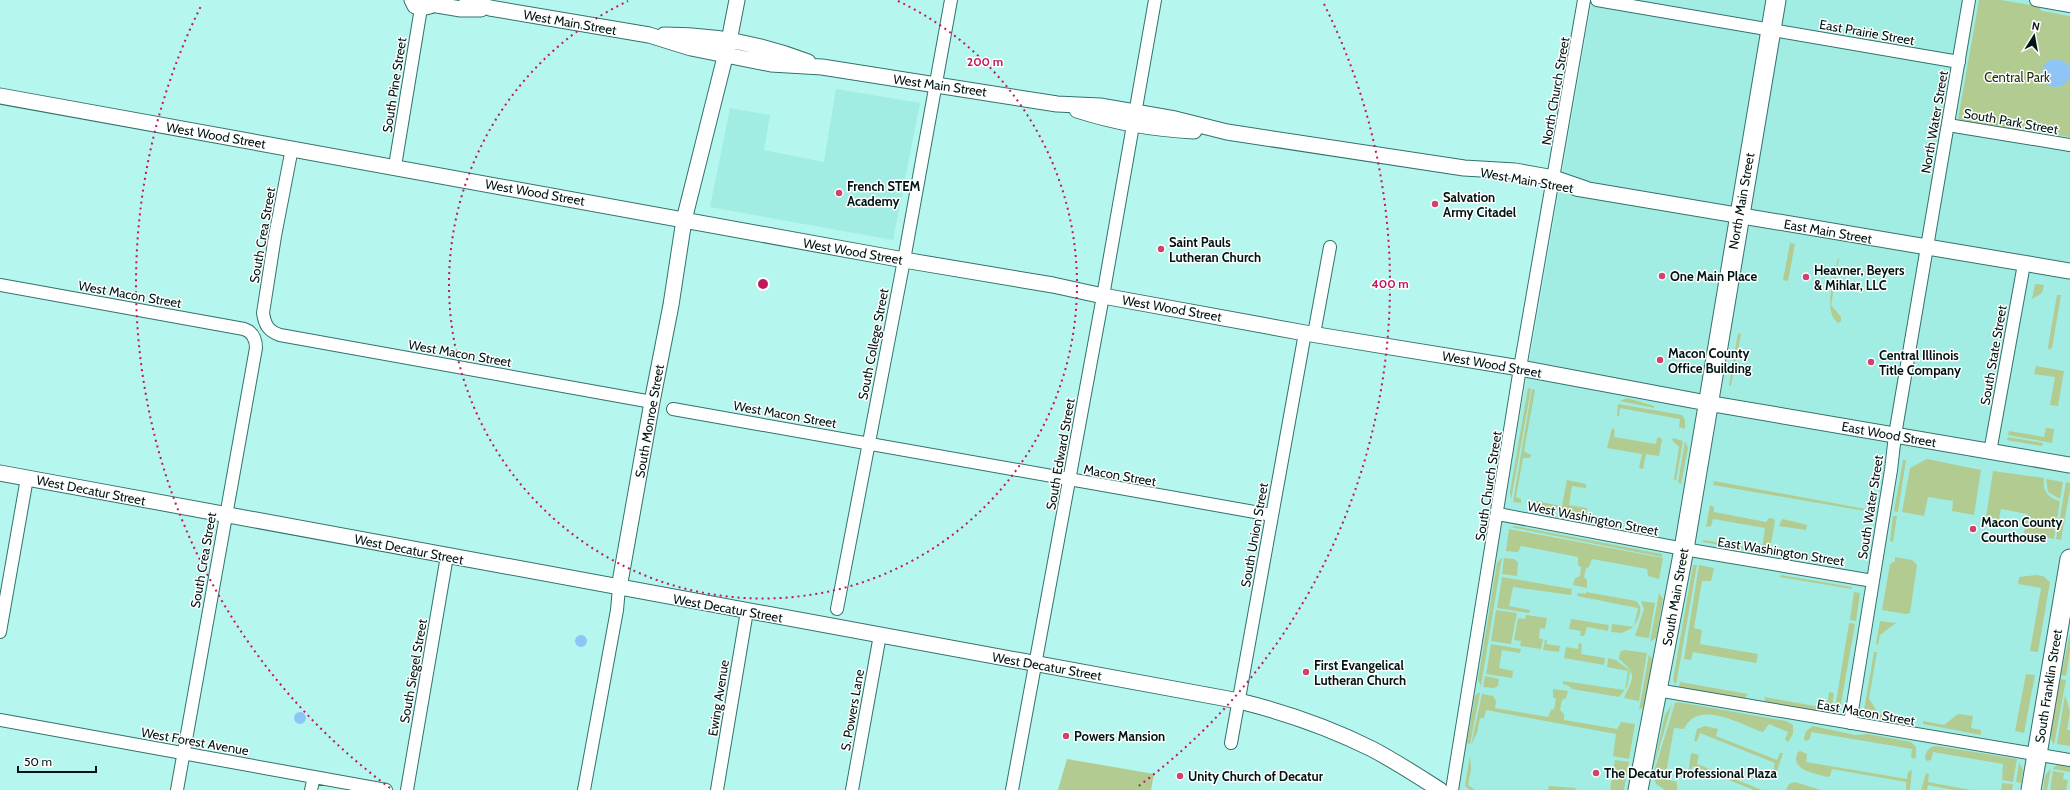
<svg xmlns="http://www.w3.org/2000/svg" width="2070" height="790" font-family="Cabin,sans-serif">
<rect width="100%" height="100%" fill="#b5f6ee"/>
<path fill="#a1ede4" d="M1592 0H2070V790H1455Z
M836 89 920 103 893 240 710 207 730 108 770 115 764 150 824 162Z"/>
<path fill="#b2cb91" d="M1979 0H2001L2037 6 2042 11 2070 16V137L2021 129 2014 132 1958 119Z
M1790 243 1795 244 1788 281 1783 280Z
M1838 258 1839 259 1831 305 1841 317V321L1838 323C1822 312 1835 274 1838 258Z
M2035 284 2044 285 2042 293 2032 299Z
M2057 295H2061L2052 348 2049 350 2048 347Z
M1738 333 1741 334 1731 386 1729 385Z
M2036 366 2064 371 2058 406 2050 405 2055 377 2034 374Z
M1528 388 1531 389 1511 500 1510 492Z
M1532 389 1535 390 1524 451 1531 455 1530 458H1523L1516 497 1521 499V503L1513 502Z
M1627 398 1654 406V408L1620 401Z
M1618 404 1682 415 1685 420V429L1679 427 1680 419 1620 408 1619 416H1617Z
M1612 428 1615 430 1614 437 1656 444 1657 438 1660 437 1662 440 1659 456 1646 454 1643 469 1639 468 1642 454 1607 448Z
M2046 428 2054 429 2052 443 2008 435 2009 431 2044 437Z
M2008 437 2043 443 2042 446 2007 440Z
M1673 438 1683 441 1676 481 1674 479 1679 447 1672 440Z
M1685 441 1688 448 1681 484 1678 482Z
M1927 459 1981 470 1974 515 1952 511 1953 501 1928 497 1924 516 1902 512 1910 468Z
M1903 460H1906L1898 512 1894 511Z
M1993 471 2044 478C2042 490 2048 498 2060 501L2054 539 2024 533 2027 514 2001 509 1999 519 1986 517Z
M2046 479 2063 482 2060 499 2048 492Z
M1567 480 1586 484V488L1572 486 1569 505 1587 508 1586 516 1531 505 1535 501 1562 506Z
M1714 481 1865 509V511L1713 485Z
M2066 482 2070 483V490L2061 540 2056 539Z
M1710 505 1714 507V512L1766 522 1769 518 1774 519 1775 521 1770 549 1762 548 1765 528 1713 519 1711 526 1706 527Z
M1893 516H1897L1893 542 1890 541Z
M1783 519 1807 525 1806 530 1779 526 1781 521Z
M1515 526 1662 554V557L1510 527Z
M1509 529 1663 558 1659 579 1648 576 1647 569 1592 559 1589 567 1586 568 1584 577 1587 580V588L1573 585 1575 578 1580 576 1581 567 1578 565V557L1521 546 1518 552 1506 551Z
M1703 540 1751 548 1746 550 1703 542Z
M1502 557 1481 686 1478 680 1497 563Z
M1895 557 1912 560 1917 565 1910 613 1906 614 1882 610 1890 564 1895 561Z
M1504 558 1514 559 1518 562 1517 576 1502 574Z
M1693 565H1697L1676 685 1673 680Z
M1699 565 1714 568 1711 581H1702L1694 628 1702 630 1700 644 1758 654 1756 663 1693 652 1691 660 1684 659Z
M1781 575 1852 587V589L1780 577Z
M2035 575 2043 576 2050 582 2038 652 2030 651 2041 588 2018 584 2019 577Z
M1502 577 1572 589 1571 595 1513 587 1509 606 1530 610 1529 613 1497 608Z
M1586 592 1636 601C1645 609 1638 618 1634 627L1622 633 1611 632 1612 624 1634 627 1638 608 1577 596 1578 593 1586 594Z
M1854 592 1860 593 1856 621 1850 620Z
M1659 593 1663 599 1656 638 1650 642Z
M1641 601 1655 603 1649 638 1635 636 1644 609Z
M1496 610 1517 613 1511 644 1491 641Z
M1526 615 1547 618 1545 629 1540 628 1539 638 1543 639 1541 649 1520 646 1521 641 1514 640 1518 618 1525 619Z
M1571 619 1609 625 1608 631 1587 627 1584 636H1580L1581 631 1569 629Z
M1880 621 1896 623 1880 635 1878 645 1876 644Z
M1849 623 1855 624 1840 709 1835 708Z
M2070 633V652L2066 676 2061 675Z
M1545 640H1547L1546 644 1560 646 1559 652 1543 650Z
M1579 643 1582 644 1581 654 1605 658 1604 665 1564 658 1566 647 1578 649Z
M1491 644 1521 649 1520 653 1502 650 1499 668 1513 671 1512 678 1486 674Z
M1624 650 1647 653 1639 701 1624 698C1633 677 1638 675 1619 659L1620 652Z
M1874 652H1877L1869 699 1879 714 1909 719 1908 722 1868 717 1864 710Z
M1649 654 1652 660 1644 706 1639 710Z
M1608 658 1616 660 1629 670 1630 672 1627 687 1619 697 1572 689 1569 686 1563 684V681L1625 690 1628 671 1607 667Z
M2026 674 2035 675 2024 733 2015 731Z
M1485 676 1499 679 1498 686 1494 688 1483 687Z
M2060 679 2066 680 2054 745 2051 739V731Z
M1680 682 1748 694 1744 699 1682 688 1679 687Z
M1553 689 1568 691 1566 698 1562 700 1560 710 1564 714V720L1617 729 1621 722 1635 724 1629 759 1613 756 1616 734 1486 710 1484 718H1480L1477 733 1471 745 1482 694 1493 696 1496 701 1495 708 1548 717 1551 710 1554 709 1556 699 1553 697Z
M1829 692 1834 693 1832 706 1819 704 1820 700 1828 701Z
M1478 693H1480L1470 744 1467 743 1475 696Z
M2065 695 2070 712 2067 730H2070V746L2057 744Z
M1764 697 1832 709 1831 714 1766 703Z
M1678 702 1786 721 1793 725V734L1788 742 1785 739 1788 732 1769 724 1763 732C1741 725 1698 698 1684 729L1674 728 1665 779 1677 782V790H1665L1656 784 1653 775 1675 703Z
M1672 704 1652 773 1665 715Z
M1958 714 1973 716 1971 728 1981 730V735L1923 724V721L1944 725Z
M1705 726 1718 729 1716 736 1777 760 1780 753H1783L1777 771 1775 773 1773 771 1775 763 1700 733 1697 741H1694L1697 729Z
M1813 726 1855 735 1868 734 1911 742 1916 747V757L1914 759 1911 757 1912 749 1811 732 1810 739 1805 741 1804 738 1806 731Z
M1937 746 2017 759 2013 782 2002 780 2003 764 1933 752 1931 760 1927 761 1925 758C1926 751 1929 746 1937 746Z
M1800 751 1807 754 1806 762 1907 779 1908 772 1912 770 1910 790H1906V782L1832 769 1830 776 1827 777C1814 773 1789 770 1798 752Z
M1691 753 1699 755 1697 764 1762 790H1754L1693 766 1688 775Z
M1470 755 1471 769 1468 785 1475 790H1470L1465 786Z
M1067 759 1154 774 1151 790H1058Z
M1615 760 1629 762 1624 790H1610Z
M2019 762 2023 770 2021 783 2016 782Z
M2058 765 2070 767V772L2053 769 2054 767Z
M2051 768 2047 790H2043L2045 776Z
M2053 771 2064 773 2063 779 2068 780 2066 790H2050Z
M1926 773 1929 774 1928 782 1971 790H1953L1928 785 1927 790H1921Z
M1795 782 1821 790H1786L1789 784Z
M2002 783 2013 784 2012 790H2001Z
M1549 786 1576 788 1575 790H1548Z"/>
<path fill="#8fc5f6" d="M2042 73a14 14 0 1 1 28 0a14 14 0 1 1-28 0Z
M575 641a6 6 0 1 1 12 0a6 6 0 1 1-12 0Z
M294 718a6 6 0 1 1 12 0a6 6 0 1 1-12 0Z"/>
<g fill="none" stroke-linecap="round" stroke-linejoin="round">
<g stroke="#32726c" stroke-width="14">
<path id="minor" d="M1597 0 1959 62
M2036 0 2070 6
M1948 125 2070 145
M292 148 275 236 263 313C265 325 268 331 280 335L652 402
M395 166 421 8
M0 285 244 329C253 332 256 339 256 348L177 790
M1314 334 1330 247
M673 409 1272 515
M1990 452 2024 264
M1498 514 1684 549 1873 581
M837 609 904 260 951 0
M0 632 27 478
M1657 690 2070 760
M0 720 386 790
M1850 723 1891 470 1895 435 1969 0
M1231 743 1305 333
M311 790 314 777
M407 790 447 556
M584 790 617 610 619 588
M717 790 747 611
M852 790 880 635
M1012 790 1103 296 1155 0
M1452 790 1520 368 1584 0"/>
</g>
<g stroke="#32726c" stroke-width="17">
<path id="tertiary" d="M412 0 415 6 421 8 430 6 433 0
M467 0 490 8 649 35 691 48 771 64 822 67 1057 104 1100 106 1175 119 1227 132 1464 168 1515 171 1554 178 1586 189
M431 4 461 9H481
M664 35C713 35 762 44 808 62
M0 96 904 260 1053 285 1103 296 1305 333 1520 368 1707 403 2070 465
M1077 110C1114 122 1155 129 1194 131
M1576 188 2070 271
M0 473 1239 701C1284 712 1330 728 1372 749 1395 761 1418 776 1440 790
M619 588 652 402 671 305 684 220 729 41 737 0"/>
</g>
<g stroke="#32726c" stroke-width="21">
<path id="primary" d="M1638 790 1684 549 1776 0
M2031 790 2070 559"/>
</g>
<use href="#minor" stroke="#fff" stroke-width="12"/>
<use href="#tertiary" stroke="#fff" stroke-width="15"/>
<use href="#primary" stroke="#fff" stroke-width="19"/>
</g>
<g fill="none" stroke="#c2185b" stroke-width="2" stroke-dasharray="2 4">
<path d="M898 1A314 314 0 1 1 628 1"/>
<path d="M390 788A627 627 0 0 1 202 4M1324 4A627 627 0 0 1 1136 788"/>
</g>
<g fill="#d0426b" stroke="#fff" stroke-width="1.5">
<circle cx="839" cy="193" r="4"/>
<circle cx="1435" cy="204" r="4"/>
<circle cx="1161" cy="249" r="4"/>
<circle cx="1662" cy="276" r="4"/>
<circle cx="1806" cy="277" r="4"/>
<circle cx="1660" cy="360" r="4"/>
<circle cx="1871" cy="362" r="4"/>
<circle cx="1973" cy="529" r="4"/>
<circle cx="1306" cy="672" r="4"/>
<circle cx="1066" cy="736" r="4"/>
<circle cx="1596" cy="773" r="4"/>
<circle cx="1180" cy="776" r="4"/>
</g>
<g text-anchor="middle" dominant-baseline="central" stroke-width="3" stroke-linejoin="round" paint-order="stroke">
<g font-size="13" fill="#001513" stroke="#fff">
<text transform="translate(570 22) rotate(10)">West Main Street</text>
<text transform="translate(1867 32) rotate(10)">East Prairie Street</text>
<text transform="translate(394 85) rotate(-81)">South Pine Street</text>
<text transform="translate(940 85) rotate(8)">West Main Street</text>
<text transform="translate(1555 91) rotate(-80)">North Church Street</text>
<text transform="translate(2011 121) rotate(10)">South Park Street</text>
<text transform="translate(1934 122) rotate(-80)">North Water Street</text>
<text transform="translate(216 135) rotate(10)">West Wood Street</text>
<text transform="translate(1527 180) rotate(10)">West Main Street</text>
<text transform="translate(535 192) rotate(10)">West Wood Street</text>
<text transform="translate(1741 201) rotate(-80)">North Main Street</text>
<text transform="translate(1828 231) rotate(10)">East Main Street</text>
<text transform="translate(262 235) rotate(-80)">South Crea Street</text>
<text transform="translate(853 251) rotate(10)">West Wood Street</text>
<text transform="translate(130 294) rotate(10)">West Macon Street</text>
<text transform="translate(1172 308) rotate(10)">West Wood Street</text>
<text transform="translate(873 344) rotate(-79)">South College Street</text>
<text transform="translate(460 353) rotate(10)">West Macon Street</text>
<text transform="translate(1993 355) rotate(-80)">South State Street</text>
<text transform="translate(1492 364) rotate(10)">West Wood Street</text>
<text transform="translate(785 414) rotate(10)">West Macon Street</text>
<text transform="translate(649 421) rotate(-80)">South Monroe Street</text>
<text transform="translate(1889 434) rotate(10)">East Wood Street</text>
<text transform="translate(1060 454) rotate(-80)">South Edward Street</text>
<text transform="translate(1120 475) rotate(10)">Macon Street</text>
<text transform="translate(1488 486) rotate(-81)">South Church Street</text>
<text transform="translate(91 490) rotate(11)">West Decatur Street</text>
<text transform="translate(1870 507) rotate(-81)">South Water Street</text>
<text transform="translate(1593 518) rotate(11)">West Washington Street</text>
<text transform="translate(1254 535) rotate(-80)">South Union Street</text>
<text transform="translate(409 549) rotate(11)">West Decatur Street</text>
<text transform="translate(1781 551) rotate(9)">East Washington Street</text>
<text transform="translate(203 560) rotate(-80)">South Crea Street</text>
<text transform="translate(1675 597) rotate(-80)">South Main Street</text>
<text transform="translate(728 608) rotate(10)">West Decatur Street</text>
<text transform="translate(1047 666) rotate(10)">West Decatur Street</text>
<text transform="translate(413 671) rotate(-80)">South Siegel Street</text>
<text transform="translate(2048 686) rotate(-81)">South Franklin Street</text>
<text transform="translate(718 698) rotate(-81)">Ewing Avenue</text>
<text transform="translate(852 710) rotate(-80)">S. Powers Lane</text>
<text transform="translate(1866 712) rotate(10)">East Macon Street</text>
<text transform="translate(195 741) rotate(10)">West Forest Avenue</text>
</g>
<g font-size="13" fill="#222f0d" stroke="#fff">
<text x="2017" y="77">Central Park</text>
</g>
<g font-size="13" font-weight="bold" fill="#001513" stroke="#fff" text-anchor="start">
<text x="847" y="186">French STEM<tspan x="847" dy="15">Academy</tspan></text>
<text x="1443" y="197">Salvation<tspan x="1443" dy="15">Army Citadel</tspan></text>
<text x="1169" y="242">Saint Pauls<tspan x="1169" dy="15">Lutheran Church</tspan></text>
<text x="1814" y="270">Heavner, Beyers<tspan x="1814" dy="15">&amp; Mihlar, LLC</tspan></text>
<text x="1670" y="276">One Main Place</text>
<text x="1668" y="353">Macon County<tspan x="1668" dy="15">Office Building</tspan></text>
<text x="1879" y="355">Central Illinois<tspan x="1879" dy="15">Title Company</tspan></text>
<text x="1981" y="522">Macon County<tspan x="1981" dy="15">Courthouse</tspan></text>
<text x="1314" y="665">First Evangelical<tspan x="1314" dy="15">Lutheran Church</tspan></text>
<text x="1074" y="736">Powers Mansion</text>
<text x="1604" y="773">The Decatur Professional Plaza</text>
<text x="1188" y="776">Unity Church of Decatur</text>
</g>
</g>
<circle cx="763" cy="284" r="6" fill="#c2185b" stroke="#fff" stroke-width="2"/>
<g font-size="12" text-anchor="middle" font-weight="bold" fill="#c2185b" stroke="#fff" stroke-width="3" stroke-linejoin="round" paint-order="stroke">
<text x="985" y="66">200 m</text>
<text x="1390" y="288">400 m</text>
</g>
<g transform="translate(2034 36) rotate(11)" stroke="#ffffff" stroke-width="3" paint-order="stroke">
<path d="M0-3L7 15L0 10L-7 15Z" fill="#001513"/>
<text y="-6" font-size="11" font-weight="bold" text-anchor="middle" fill="#001513">N</text>
</g>
<path d="M18 766v6h78v-6" fill="none" stroke="#001513" stroke-width="2"/>
<text x="24" y="766" font-size="12" fill="#001513" stroke="#ffffff" stroke-width="3" paint-order="stroke">50 m</text>
</svg>
